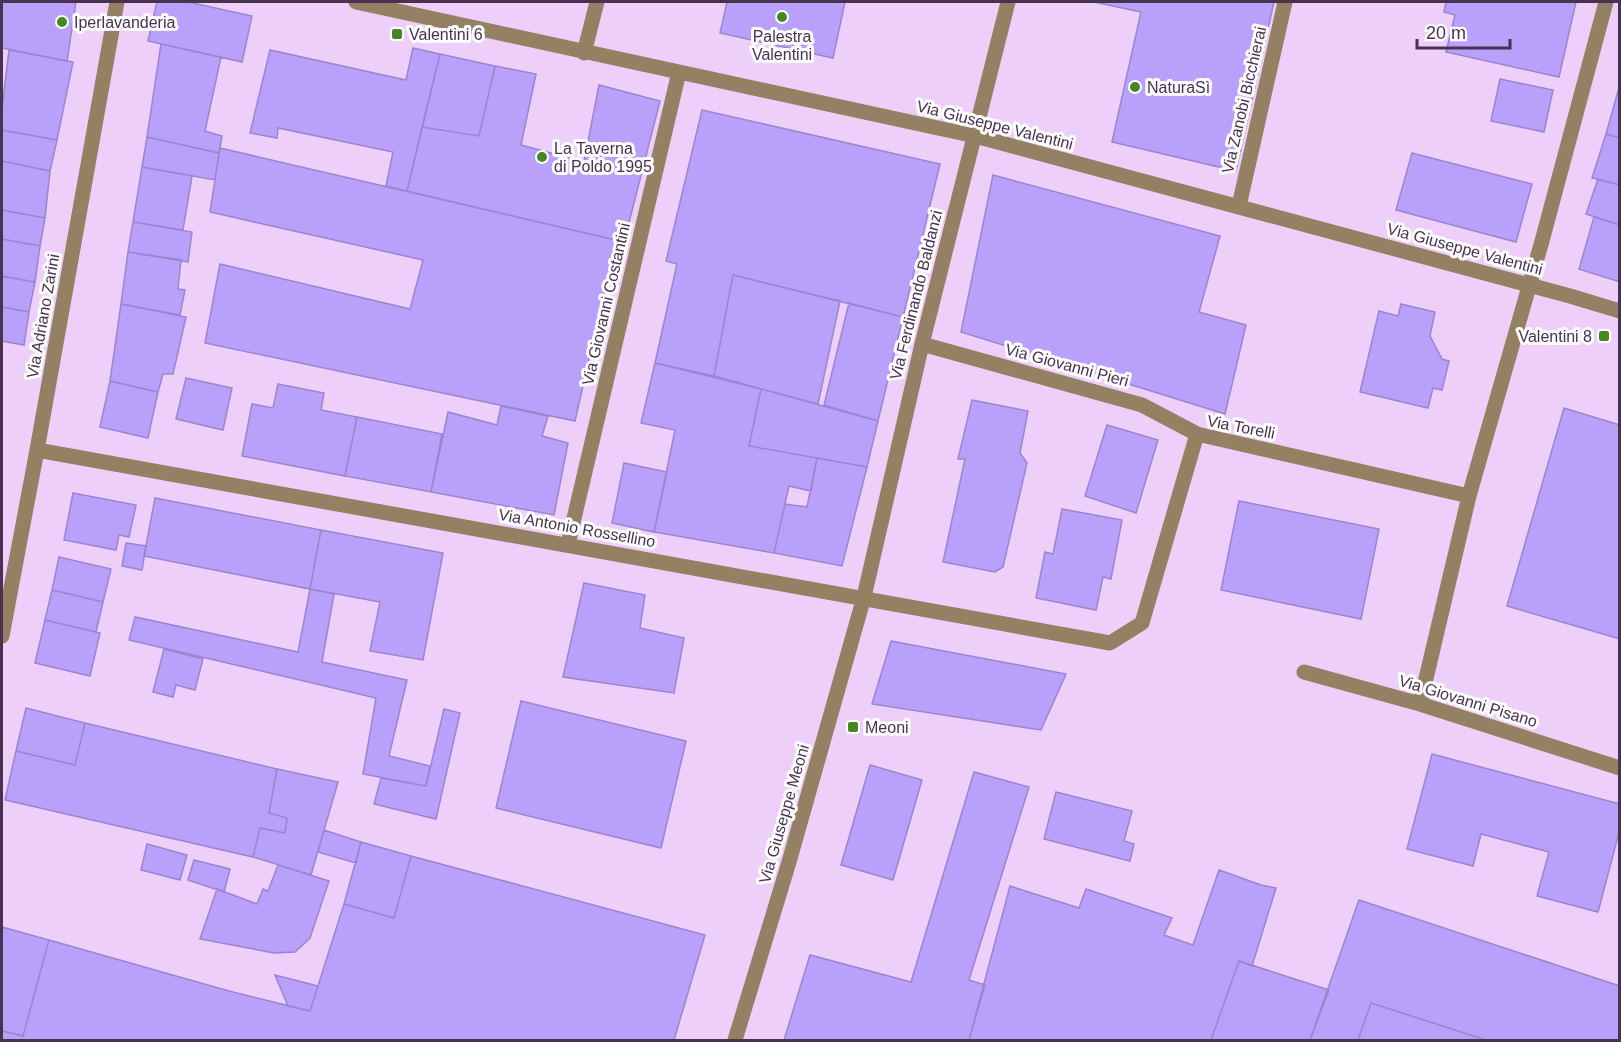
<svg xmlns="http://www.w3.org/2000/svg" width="1621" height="1042" font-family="Arial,sans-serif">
<rect width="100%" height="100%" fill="#edcff9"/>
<path fill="#b9a0fa" stroke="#9a85cf" stroke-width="1.5" d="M2 2H76L67 61 2 48Z
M157 2H188L252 16 242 62 148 41Z
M727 2H845L833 58 720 33Z
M1094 2H1274L1236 171 1112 142 1141 12Z
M1446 2H1576L1559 77 1446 52 1455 15 1444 12Z
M161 44 221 57 205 131 222 136 219 153 147 137Z
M413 48 440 54 407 191 386 186 393 152 278 128 277 138 250 133 270 50 406 80Z
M9 50 73 62 57 140 2 130V108Z
M440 54 495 66 479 136 422 127Z
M495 66 536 74 521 145 584 162 599 85 660 101 624 242 407 191 422 127 479 136Z
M1500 79 1553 90 1544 132 1491 121Z
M1620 84V138L1606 134Z
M702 110 940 164 903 317 733 275 714 376 655 363 677 264 666 261Z
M2 130 57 140 50 171 2 161Z
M1606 134 1620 138V185L1592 178Z
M147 137 219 153 215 180 142 167Z
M220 148 616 240 575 421 205 343 220 264 410 309 423 260 210 212Z
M1412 153 1532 184 1516 242 1396 210Z
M2 161 50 171 45 218 2 210Z
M142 167 192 176 183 230 133 222Z
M993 175 1220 236 1199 312 1246 325 1225 414 961 332Z
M1598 179 1620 185V225L1586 214Z
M2 210 45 218 40 246 2 239Z
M1594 217 1620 225V282L1579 269Z
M133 222 192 232 188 262 128 252Z
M2 239 40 246 35 282 2 276Z
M128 252 181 260 178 289 185 290 180 315 121 304Z
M733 275 840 301 818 404 714 376Z
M2 276 35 282 29 312 2 307Z
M849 303 903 317 878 421 824 405Z
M121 304 186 317 173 374H163L158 392 110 381Z
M1401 304 1435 312 1430 336 1442 359 1449 361 1442 390 1433 388 1428 408 1360 392 1379 311 1398 316Z
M2 307 29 312 24 345 2 341Z
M655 363 761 389 749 446 817 458 811 491 789 486 774 553 654 532 675 430 641 423Z
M186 378 232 388 223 430 176 419Z
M110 381 158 392 148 438 100 427Z
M278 384 324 393 321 410 357 417 345 476 242 456 252 404 273 408Z
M761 389 878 421 867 467 749 446Z
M972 400 1028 411 1020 453 1027 463 1003 567 995 572 943 562 965 459H958Z
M501 406 548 416 542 436 568 443 554 515 431 492 448 412 497 425Z
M1564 408 1620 425V639L1507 606Z
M357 417 442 434 431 492 345 476Z
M1107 425 1158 440 1136 513 1085 496Z
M817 458 867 467 842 566 774 553 785 504 807 507Z
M624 463 667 472 654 532 612 523Z
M73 493 136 505 129 537 119 535 116 550 64 540Z
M155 498 321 530 310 589 144 556Z
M1239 501 1379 529 1361 619 1221 590Z
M1062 509 1122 520 1111 579 1103 577 1096 610 1036 598 1045 552 1053 554Z
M321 530 443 553 423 660 370 651 380 602 310 589Z
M126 543 146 546 142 570 122 566Z
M59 557 111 569 103 602 52 590Z
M584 583 645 595 640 628 684 638 674 693 563 677Z
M310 589 334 594 322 662 407 680 389 756 430 766 426 786 363 774 376 698 129 640 135 617 298 652Z
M52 590 103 602 96 632 45 620Z
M45 620 100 633 90 676 35 663Z
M891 641 1066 674 1041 730 872 704Z
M164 649 203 659 195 690 176 685 173 697 153 692Z
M521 701 686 741 661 848 496 808Z
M26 708 85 723 75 765 16 751Z
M444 709 460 713 436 819 374 804 381 778 426 786Z
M85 723 277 769 269 813 287 818 285 833 260 828 253 857 5 800 16 751 75 765Z
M1432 754 1620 804V829L1598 912 1537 896 1549 852 1481 834 1473 866 1407 849Z
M870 765 922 780 893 880 841 865Z
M277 769 338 782 311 875 253 857 260 828 285 833 287 818 269 813Z
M974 772 1029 787 969 980 985 985 969 1040H784L810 955 911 982Z
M1056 792 1132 811 1124 841 1134 844 1130 861 1044 839Z
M324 830 361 842 356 863 318 852Z
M361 842 411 856 394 918 344 904Z
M147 844 187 855 180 880 141 870Z
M411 856 705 935 674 1040H2V1031L23 1036 49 940 229 991 310 1011 344 904 394 918Z
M194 860 230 869 224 892 188 880Z
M278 865 329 881 310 938 295 952 274 953 200 939 217 889 257 904 263 889 268 891Z
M1219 870 1261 885 1276 888 1252 966 1239 961 1211 1040H969L1010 886 1079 908 1086 889 1172 918 1164 935 1193 945Z
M1359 900 1620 986V1040H1486L1371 1003 1358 1040H1310Z
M2 927 49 940 23 1036 2 1031Z
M1239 961 1329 990 1310 1040H1211Z
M275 975 318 986 310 1011 288 1006Z
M1371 1003 1486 1040H1358Z"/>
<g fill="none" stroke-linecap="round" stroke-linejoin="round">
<path stroke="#948062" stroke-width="15" d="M356 2 975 136 1570 296 1620 311
M584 53 597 2
M1239 206 1285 2
M922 344 1142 405 1197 434
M37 450 1110 643 1142 623 1197 434 1469 496
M568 544 679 72
M2 636 37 450 117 2
M1304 672 1420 704 1620 768
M1420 704 1469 496 1542 241 1606 2
M735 1040 789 862 864 597 922 344 1008 2"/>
</g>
<g fill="#488523" stroke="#fdfdfd" stroke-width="2">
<circle cx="782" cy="17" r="6"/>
<circle cx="62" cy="22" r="6"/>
<rect x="391" y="28" width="12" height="12" rx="3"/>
<circle cx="1135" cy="87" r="6"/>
<circle cx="542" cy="157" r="6"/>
<rect x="1598" y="330" width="12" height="12" rx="3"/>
<rect x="847" y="721" width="12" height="12" rx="3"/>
</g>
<g text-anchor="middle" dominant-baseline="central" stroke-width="6" stroke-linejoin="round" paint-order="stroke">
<g font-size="16" fill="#47334f" stroke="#fdfdfd" text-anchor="start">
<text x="74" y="22">Iperlavanderia</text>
<text x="409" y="34">Valentini 6</text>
<text x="782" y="36" text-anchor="middle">Palestra<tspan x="782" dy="18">Valentini</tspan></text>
<text x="1147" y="87">NaturaSì</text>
<text x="554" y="148">La Taverna<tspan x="554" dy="18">di Poldo 1995</tspan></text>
<text x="1592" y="336" text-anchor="end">Valentini 8</text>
<text x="865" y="727">Meoni</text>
</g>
<g font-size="16" fill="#47334f" stroke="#fdfdfd">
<text transform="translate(1244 100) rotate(-77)">Via Zanobi Bicchierai</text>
<text transform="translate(995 125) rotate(14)">Via Giuseppe Valentini</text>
<text transform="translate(1465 249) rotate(15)">Via Giuseppe Valentini</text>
<text transform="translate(916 295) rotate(-76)">Via Ferdinando Baldanzi</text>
<text transform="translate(606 304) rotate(-77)">Via Giovanni Costantini</text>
<text transform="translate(43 316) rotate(-80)">Via Adriano Zarini</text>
<text transform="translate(1067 365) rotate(15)">Via Giovanni Pieri</text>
<text transform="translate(1241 427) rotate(11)">Via Torelli</text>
<text transform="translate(577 528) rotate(10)">Via Antonio Rossellino</text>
<text transform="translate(1468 701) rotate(17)">Via Giovanni Pisano</text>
<text transform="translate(784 814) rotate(-74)">Via Giuseppe Meoni</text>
</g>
</g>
<rect width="1621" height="1042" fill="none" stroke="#47334f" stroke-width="6"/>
<path d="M1417 39v9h93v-9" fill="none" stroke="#47334f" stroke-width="3"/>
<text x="1426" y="39" font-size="18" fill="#47334f" stroke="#fdfdfd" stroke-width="4.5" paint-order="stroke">20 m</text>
</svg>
